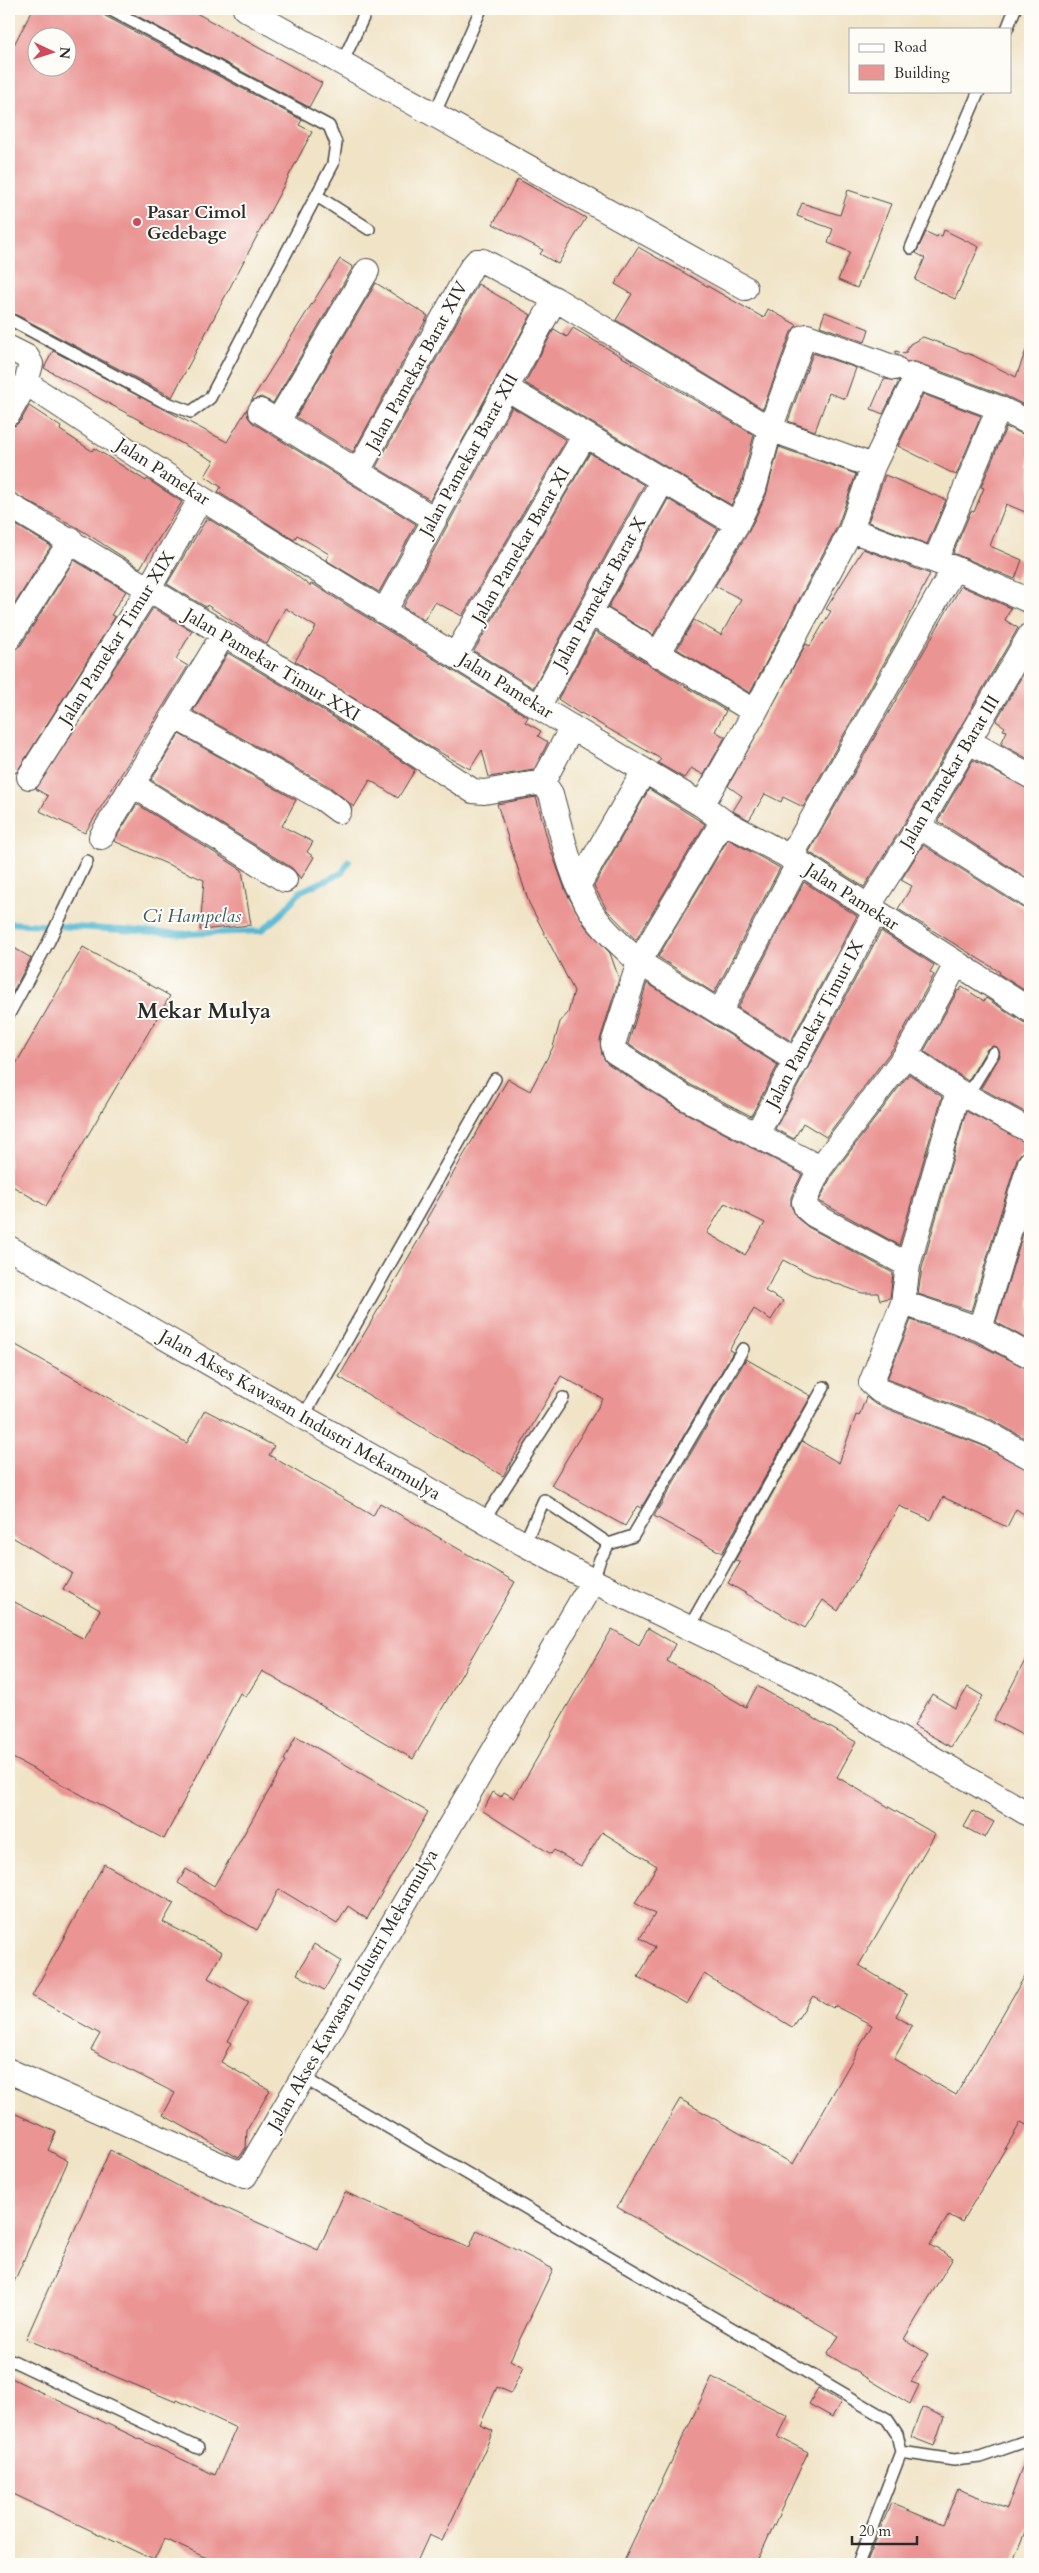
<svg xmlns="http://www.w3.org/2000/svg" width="1039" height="2573" font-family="Cardo,serif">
<rect width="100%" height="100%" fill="#fdfcf7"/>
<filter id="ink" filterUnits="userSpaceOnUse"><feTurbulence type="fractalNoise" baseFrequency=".02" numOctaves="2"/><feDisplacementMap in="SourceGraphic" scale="10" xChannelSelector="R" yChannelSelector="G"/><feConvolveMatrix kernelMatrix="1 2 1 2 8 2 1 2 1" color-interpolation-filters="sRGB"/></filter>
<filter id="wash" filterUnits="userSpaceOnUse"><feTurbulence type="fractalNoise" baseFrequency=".0096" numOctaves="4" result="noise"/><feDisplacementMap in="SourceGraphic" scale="20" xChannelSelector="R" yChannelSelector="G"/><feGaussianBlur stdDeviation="1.12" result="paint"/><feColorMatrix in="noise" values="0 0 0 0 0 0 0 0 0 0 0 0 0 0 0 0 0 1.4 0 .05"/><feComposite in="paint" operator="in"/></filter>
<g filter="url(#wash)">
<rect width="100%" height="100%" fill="#f0e3c6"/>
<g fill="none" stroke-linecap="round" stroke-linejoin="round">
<path stroke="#55b8d3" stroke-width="6" d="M9 923 187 934 261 931 280 915 301 891 342 873 349 861"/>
</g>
<g id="blocks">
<path fill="#ea9594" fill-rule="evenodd" d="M33 9H102L105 16 302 120 299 125 312 132 172 397 9 311V54ZM38 38H68V68H38Z
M124 9H189L322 83 309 107Z
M518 179 586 218 558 264 540 254 543 250 493 224Z
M848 190 891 204 857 288 838 280 850 252 828 243 833 229 797 216 802 203 840 215Z
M944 230 979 247 955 299 915 280 925 258 916 253 926 232 937 237 938 235 942 236Z
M638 247 764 318 768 309 797 325 791 332 763 409 616 320 632 294 615 284Z
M340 259 353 267 273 403 261 397 251 401Z
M376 283 428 316 353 452 296 417Z
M478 284 531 315 430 500 376 467Z
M825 312 869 329 865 342 820 326Z
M573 328 754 435 741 484 731 505 525 383 554 329 567 337Z
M923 337 972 355 1016 377 1028 345H1030V408L1004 395 916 362H907L895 353 896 351 905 354 910 344Z
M53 351 227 442 247 409 248 417 253 423 416 524 379 592 326 560 329 554 297 535 294 540 218 492 221 487 205 476 214 461 44 368Z
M813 353 856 368 845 399 829 393 815 431 788 421Z
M884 379 899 381 883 414 871 409Z
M923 394 981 416 956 475 898 446Z
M29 406 61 427 60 430 92 451 94 448 146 481 147 479 182 502 140 568 78 528 9 491V427L16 425 21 420Z
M512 407 566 440 462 616 435 602 424 620 403 607Z
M1006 427 1030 437V514L1006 504 990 546 1022 560 1015 579 953 553 971 511 974 512 984 488 981 487Z
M779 447 856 474 838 525 750 693 677 649 694 620 721 635 741 599 715 586 749 531 766 495Z
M590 453 644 485 533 688 474 651Z
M885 475 946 500 927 544 868 522Z
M668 499 718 529 653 635 608 608Z
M207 518 281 564 310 586 311 584 316 586 528 717 525 722 541 731 538 736 548 742 534 770 489 777 482 750 470 769 432 748 295 661 316 627 285 608 267 644 207 605 206 607 167 584Z
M9 521 51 546 9 613Z
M863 549 930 574 897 640 803 807 783 797 781 802 765 794 749 820 733 811 742 796 728 786 806 644 810 646 831 611 826 609Z
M74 560 126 591 111 615 115 617 16 773 9 769V652L21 645Z
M961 586 1011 608 1005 620 1018 628 907 819 864 887 809 852Z
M153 608 192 631 176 659 188 666 85 833 40 811 48 796 36 789Z
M595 632 726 711 715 731 725 737 704 775 691 768 684 778 658 763 661 759 581 713 580 714 558 699Z
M228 653 310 702 415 770 398 798 370 780 354 807 330 787 193 711Z
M1030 662V760L1001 744 1007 731 1003 730 1005 727 996 721Z
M179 734 296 800 282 826 313 842 307 852 314 857 301 879 292 868 151 780Z
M973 760 1030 790V880L938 821Z
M649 789 705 824 636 940 607 910 594 886Z
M536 797 549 845 566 892 585 926 610 953 619 979 600 1040 602 1055 607 1063 678 1109 802 1174 791 1197V1206L797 1218 808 1227 893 1273 890 1298 880 1300 878 1293H862L810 1274 783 1260 765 1291 783 1301 771 1320 754 1309 729 1350 733 1352 641 1508 637 1506 625 1526 551 1485 603 1399 561 1376 503 1476 339 1377 429 1222 426 1220 508 1079 530 1091 553 1047 560 1022 568 1013 574 991 529 903 497 804ZM725 1203 765 1223 745 1255 707 1233Z
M137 804 242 870 251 925 200 930 204 880 114 841Z
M728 839 780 868 714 993 658 957Z
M923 845 1023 908 1030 910V994L999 974 1000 972 898 909 912 886 901 880Z
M804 882 857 916 791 1041 738 1008Z
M881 931 934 965 930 972 934 975 894 1047 826 1137 803 1123 794 1139 775 1129Z
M9 945 31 958 9 999Z
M83 947 170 996 46 1206 9 1184V1076Z
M647 983 778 1065 751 1116 691 1085 628 1044Z
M962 987 984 1001 986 998 1023 1022 1030 1024V1115L981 1088 1000 1056 997 1047 993 1046 987 1049 968 1081 924 1051 958 990 959 991Z
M909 1074 942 1097 899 1245 819 1201 832 1175Z
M966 1111 1030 1145V1150L1021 1153 1017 1159 971 1311 918 1294 922 1268Z
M1030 1210V1341L996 1322Z
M911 1320 974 1342 1030 1370V1441L992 1420 887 1379Z
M9 1341 187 1443 205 1410 274 1446 269 1455 373 1516 380 1503 515 1582 413 1759 262 1671 246 1697 240 1693 164 1839 9 1756V1599L84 1639 100 1610 63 1589 72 1573 9 1535Z
M746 1359 811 1396 722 1553 654 1516Z
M866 1397 875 1404 981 1445 1030 1471V1518L1016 1509 1007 1527 943 1497 931 1520 899 1506 838 1611 823 1600 805 1628 728 1583 740 1563 735 1560 802 1441 839 1463 856 1415 859 1416Z
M648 1628 675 1644 667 1661 746 1707 757 1686 856 1742 837 1777 935 1834 859 1965 907 1995 896 2016 912 2026 894 2059 956 2095 1030 1967V2127L1021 2122 962 2222 949 2215 930 2245 953 2258 904 2339 928 2354 911 2382 919 2385 910 2404 827 2354 839 2336 617 2207 680 2099 793 2164 872 2025 835 2006 833 2008 813 1996 792 2027 704 1974 687 2004 638 1977 655 1947 640 1938 655 1914 635 1903 657 1866 602 1832 581 1866 554 1850 551 1854 483 1811 493 1792 501 1797 504 1792 514 1798 612 1629 639 1645Z
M1030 1651V1739L994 1720Z
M968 1687 983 1696 951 1747 914 1726 932 1694 955 1708Z
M296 1736 428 1812 367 1919 348 1906 337 1924 279 1889 257 1930 178 1883 186 1869 214 1886 286 1761 284 1760Z
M973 1811 994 1822 985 1838 964 1827Z
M104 1864 174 1903 163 1922 222 1952 208 1978 249 2002 228 2041 231 2043 221 2062 270 2090 247 2130 246 2147 239 2158 163 2115 175 2093 91 2050 100 2034 32 1996Z
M314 1944 341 1961 324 1990 297 1974Z
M9 2111 56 2132 48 2150 68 2161 9 2293Z
M110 2150 182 2188 318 2250 345 2192 469 2248 477 2230 553 2269 510 2360 523 2367 511 2393 497 2387 480 2425 493 2431 483 2454 442 2541 429 2535 416 2564H220L164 2539 154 2560 9 2492V2377L215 2475 236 2428 177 2400 176 2402 26 2339Z
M712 2377 788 2416 778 2437 808 2452 756 2564H622Z
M818 2388 841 2402 832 2417 809 2404Z
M922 2407 944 2417 934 2446 911 2437Z
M1029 2450 1030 2519 1012 2564H866L891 2503 943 2525 958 2489 1007 2508Z"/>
</g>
</g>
<g filter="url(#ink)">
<use href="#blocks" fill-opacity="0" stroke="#494742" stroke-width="1"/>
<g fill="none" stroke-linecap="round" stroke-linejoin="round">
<g stroke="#494742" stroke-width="14">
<path id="service" d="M1007 29 1015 9
M342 63 367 9
M434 115 481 9
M317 196 369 229
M911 248 979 91
M9 319 162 401 191 412 210 398 333 164 336 143 329 126 109 9
M9 1014 49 941 87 861
M967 1096 993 1053
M303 1417 495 1079
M484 1520 563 1398
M524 1544 544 1500 609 1544
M593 1581 600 1559 609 1544 633 1536 743 1349
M689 1628 824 1387
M302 2077 887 2419 897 2434 901 2452 858 2564
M9 2359 198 2448
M901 2452 954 2460 980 2457 1023 2442"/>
</g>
<g stroke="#494742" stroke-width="26">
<path id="minor" d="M245 9 745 288
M9 348 27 357 31 364 26 383 201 498 538 707 702 805 723 821 799 862 1030 1010
M911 375 999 408 1030 423
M506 388 737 524
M260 411 434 519
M9 413 26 383
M278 421 367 271
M358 471 471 268 477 261H483L555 299 770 429 873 466
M9 505 317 690 473 791 484 792 543 782
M851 530 954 568 1030 601
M935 561 999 408
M384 612 555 299
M591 613 755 712
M9 638 71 540
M456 654 585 435
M657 655 737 524 754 489 770 429 804 337 807 336 895 368
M538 707 663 480
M174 716 323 799 339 811
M968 741 1030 776
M29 777 148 590 201 498
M543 782 551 794C562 833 570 877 591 911 604 931 622 946 639 962L613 1044 615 1052 684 1097 820 1168
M543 782 572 727
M133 785 285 880
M702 805 755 712 851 530 873 466 916 377
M723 821 639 962 797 1061
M919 826 1030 896
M101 837 223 635
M790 858 954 568
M578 886 644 771
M868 907 919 826 1030 635
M720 1012 799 862
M906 1055 958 1091 1030 1131
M958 1091 908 1265 903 1303 871 1383 880 1391 987 1433 1030 1457
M756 1136 875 912
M9 1248 524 1544 593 1581 813 1688 1030 1815
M908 1265 814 1215 806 1208 804 1202 820 1168 906 1055 957 963
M903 1303 980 1329 1030 1356
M980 1329 1030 1163
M9 2071 245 2176 593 1581"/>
</g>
<use href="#service" stroke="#fff" stroke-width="11"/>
<use href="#minor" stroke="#fff" stroke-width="24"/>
</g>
</g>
<circle fill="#d1495b" stroke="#fdfcf7" stroke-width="2" cx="137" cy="222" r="5"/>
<g text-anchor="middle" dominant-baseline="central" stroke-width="4" stroke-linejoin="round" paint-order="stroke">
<g font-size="18" font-weight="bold" fill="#2b2b2b" stroke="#fdfcf7" text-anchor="start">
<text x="147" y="212">Pasar Cimol<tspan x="147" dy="21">Gedebage</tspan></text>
</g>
<g font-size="18" fill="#2b2b2b" stroke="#fdfcf7">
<text transform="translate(417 366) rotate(-61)">Jalan Pamekar Barat XIV</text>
<text transform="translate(469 455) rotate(-61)">Jalan Pamekar Barat XII</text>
<text transform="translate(163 472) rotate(33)">Jalan Pamekar</text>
<text transform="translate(521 545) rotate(-60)">Jalan Pamekar Barat XI</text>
<text transform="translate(600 593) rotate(-61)">Jalan Pamekar Barat X</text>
<text transform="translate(117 638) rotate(-58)">Jalan Pamekar Timur XIX</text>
<text transform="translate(272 665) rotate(31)">Jalan Pamekar Timur XXI</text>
<text transform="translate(506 686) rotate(32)">Jalan Pamekar</text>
<text transform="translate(950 772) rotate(-59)">Jalan Pamekar Barat III</text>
<text transform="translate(852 897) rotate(33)">Jalan Pamekar</text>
<text transform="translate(815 1024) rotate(-62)">Jalan Pamekar Timur IX</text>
<text transform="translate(300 1415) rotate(30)">Jalan Akses Kawasan Industri Mekarmulya</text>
<text transform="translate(353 1990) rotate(-60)">Jalan Akses Kawasan Industri Mekarmulya</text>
</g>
<g font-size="19" font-style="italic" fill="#3a5c66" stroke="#fdfcf7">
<text x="192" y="916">Ci Hampelas</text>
</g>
<g font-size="22" font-weight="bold" fill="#2b2b2b" stroke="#fdfcf7">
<text x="204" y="1011">Mekar Mulya</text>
</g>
</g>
<rect width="1039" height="2573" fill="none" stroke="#fdfcf7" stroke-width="30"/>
<rect x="849" y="28" width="162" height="65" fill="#fdfcf7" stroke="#a9a8a5"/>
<rect x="859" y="44" width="25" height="8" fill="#ffffff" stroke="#a9a8a5"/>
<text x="894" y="52" font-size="15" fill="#2b2b2b">Road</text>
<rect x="859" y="65" width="25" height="15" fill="#ea9594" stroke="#a9a8a5"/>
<text x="894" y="78" font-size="15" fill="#2b2b2b">Building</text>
<g transform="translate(52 52) rotate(94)"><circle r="24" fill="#fdfcf7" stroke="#a9a8a5"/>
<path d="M0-4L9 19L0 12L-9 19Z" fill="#d1495b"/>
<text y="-8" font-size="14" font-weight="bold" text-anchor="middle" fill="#2b2b2b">N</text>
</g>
<path d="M852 2536v8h65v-8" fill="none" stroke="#2b2b2b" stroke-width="2.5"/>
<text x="859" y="2536" font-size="15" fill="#2b2b2b" stroke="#fdfcf7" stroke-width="4" paint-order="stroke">20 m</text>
</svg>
